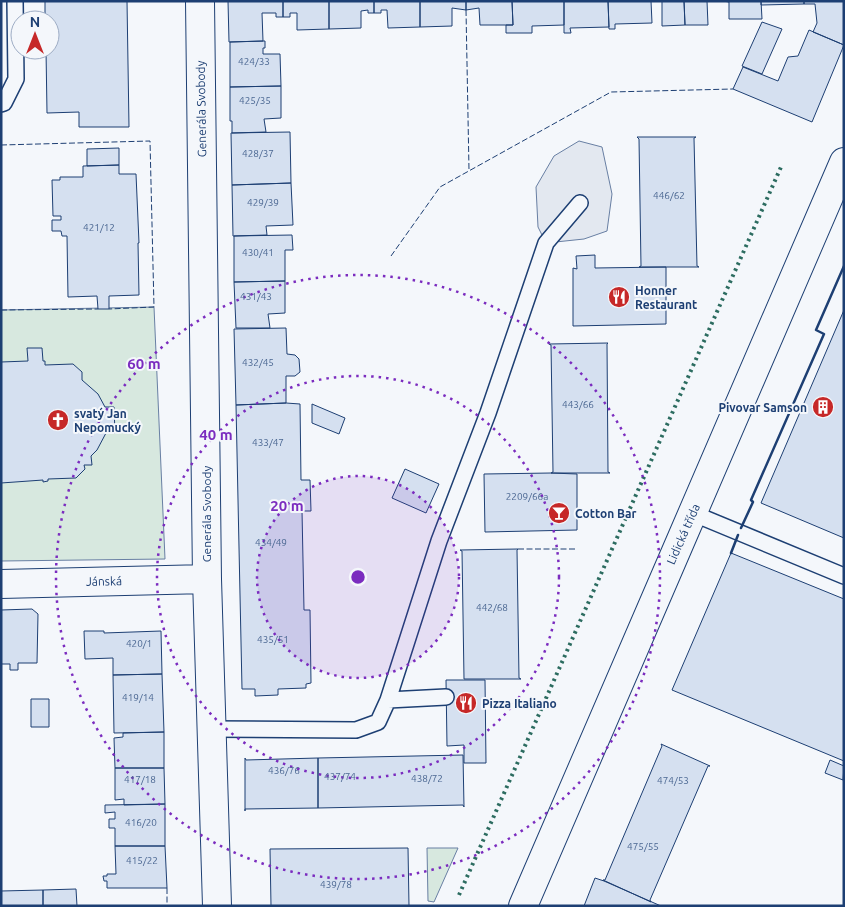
<svg xmlns="http://www.w3.org/2000/svg" width="845" height="907" font-family="Ubuntu,sans-serif">
<rect width="100%" height="100%" fill="#f4f7fb"/>
<path fill="#d7e8df" stroke="#687fa3" d="M154 307 165 559 1 561V310Z
M458 848 434 902 428 901 427 848Z"/>
<path fill="#e3e8f0" stroke="#687fa3" d="M579 141 602 147 612 194 607 231 584 239 546 243 538 227 536 187 554 156Z"/>
<path fill="#d5e0f0" stroke="#1d3f73" d="M45 1H127L129 127H79V112L47 113 46 50H50V20H45Z
M228 1H283V17H276V13H262L263 41 229 42Z
M283 1H329V29L297 30V13H290V17H283Z
M329 1H374V13H368V10L361 11V28L329 29Z
M374 1H420V27L388 28 387 10H381V13H374Z
M420 1H466V10L452 8V26L420 27Z
M466 1H512L513 25H480L479 8 466 10Z
M512 1H564V25L532 26V33H506V25H513Z
M564 1H608L609 27 570 28 571 33H564Z
M608 1H651L652 23 615 24V29H609Z
M662 1H684L685 25 662 26Z
M684 1H707L708 25H685Z
M723 1H761L762 19H729V2Z
M761 1H804V4L761 5Z
M804 1H844V45L813 32 817 23 815 4H804Z
M762 22 782 29 762 74 742 66Z
M809 30 844 45 812 122 733 89 743 67 778 81 788 57 798 56Z
M265 41V48H263V54H280L281 86 230 87V42Z
M281 86V118L264 119 266 132 232 133V121H230V87Z
M290 132 291 183 232 185 231 133Z
M637 137H696L694 138 697 266 699 267H639L641 266 639 139Z
M119 148V165L87 166V149Z
M119 165V174H136L139 243H138L139 295 109 296V309H98L97 296 68 297 67 236H62L61 231H52V220H61V216H53L52 180H60V177H83V166Z
M291 183 293 225 266 226 267 235 233 236 232 185Z
M292 235 293 250H285V281L234 282V236Z
M595 255V268L666 267V324L573 326V268L577 269 576 256Z
M285 281V313L268 314 270 328H236L234 282Z
M844 310V538L761 503Z
M286 328 287 354 295 355 299 359 300 372 295 376H286V403L236 405 234 329Z
M608 343 607 344 608 472 610 473H551L553 472 551 345 549 344Z
M27 348H42L43 361H45V365L73 364 82 372V380L98 394 105 407H114L115 433H106L97 450 91 456 92 465H84L85 469 76 478 48 479V481L43 482V480L1 483V362L28 361Z
M286 403 300 404 301 480H310L311 511H302L304 610H310L311 683 306 684V688L278 689V695L255 696V689H242L236 405Z
M312 404 345 418 339 434 312 423Z
M405 469 439 484 426 513 392 498Z
M551 473 577 474V530L485 532 484 474Z
M518 549 517 550 519 678 521 679H464L462 551 460 550Z
M731 553 844 599V761L672 690Z
M32 609 38 614 37 663H18V670H10V664H1V610Z
M84 631H104V633L161 631 162 674 113 675V658L85 659Z
M162 674 164 732 114 733 113 675Z
M446 680H485L486 763H464V745L447 746Z
M31 699H49V727H31Z
M164 732V768H115L114 738 123 737V733Z
M661 744 710 766H708L650 900 651 902 603 880H605L662 746Z
M463 755 464 807 463 805 318 808V758Z
M245 758 246 760 318 758V808L245 809V811Z
M830 760 844 766 843 780 825 773Z
M115 768H164L165 804 124 805V799L115 800Z
M165 804V846H115V828H109V819H115V812L105 813V805Z
M115 846H165L167 888H107V881H104L103 876H107V874H116Z
M408 848 409 906H271L270 849Z
M595 878 604 881 661 906H584Z
M76 889 77 906H43V890Z
M43 890V906H1V891Z"/>
<g fill="none" stroke-linecap="round" stroke-linejoin="round">
<g stroke="#1d3f73" stroke-width="18">
<path id="service" d="M1 104 4 103 16 79 15 1
M692 513 844 576
M388 700 446 697
M210 729 356 730 378 722 388 700 439 541 488 413 546 243 580 203"/>
</g>
<g stroke="#1d3f73" stroke-width="30">
<path id="minor" d="M200 1 207 579 217 906
M1 584 207 579"/>
</g>
<g stroke="#1d3f73" stroke-width="30">
<path id="tertiary" d="M523 906C628 657 739 411 844 162"/>
</g>
<use href="#service" stroke="#f4f7fb" stroke-width="15"/>
<use href="#minor" stroke="#f4f7fb" stroke-width="28"/>
<use href="#tertiary" stroke="#f4f7fb" stroke-width="28"/>
<path stroke="#2c6c60" stroke-width="4" stroke-dasharray="2.5 4" stroke-linecap="butt" d="M459 895 781 167"/>
<path stroke="#1d3f73" stroke-width="1" stroke-dasharray="6 2.5" stroke-linecap="butt" d="M466 10 469 170
M1 145 150 141 154 307 109 309
M391 256 440 187 611 92 733 89
M1 310 98 309
M518 549H577
M167 888V906"/>
<path stroke="#1d3f73" stroke-width="2.5" d="M741 528 753 502 751 500 824 334 816 330 844 266
M731 553 738 535"/>
</g>
<circle cx="358" cy="577" r="101" fill="#7b2cbf" fill-opacity=".12"/>
<g fill="none" stroke="#7b2cbf" stroke-width="2.5" stroke-dasharray="2.5 5">
<circle cx="358" cy="577" r="101"/>
<circle cx="358" cy="577" r="201"/>
<circle cx="358" cy="577" r="302"/>
</g>
<defs>
<g id="restaurant-disc" transform="scale(1.125)"><circle r="9.5" fill="#c62828" stroke="#f4f7fb"/><path d="M-5-6h1v4h1v-4h1v4h1v-4h1v5L-1.5 .5V6h-2V.5L-5-1ZM5-6V6H3V1.5H1.5Q1.5-4 5-6Z" fill="#fff"/></g>
<g id="building-disc" transform="scale(1.125)"><circle r="9.5" fill="#c62828" stroke="#f4f7fb"/><path d="M-4-6H4V6H1V3H-1V6H-4ZM-2.5-4.3h1.7v1.8h-1.7ZM.8-4.3h1.7v1.8H.8ZM-2.5-1h1.7V.8h-1.7ZM.8-1h1.7V.8H.8Z" fill="#fff"/></g>
<g id="church-disc" transform="scale(1.125)"><circle r="9.5" fill="#c62828" stroke="#f4f7fb"/><path d="M-1.2-6h2.4v3.5h3.3v2.4h-3.3V6h-2.4V-.1h-3.3v-2.4h3.3Z" fill="#fff"/></g>
<g id="bar-disc" transform="scale(1.125)"><circle r="9.5" fill="#c62828" stroke="#f4f7fb"/><path d="M-6-5H6L.8 .8V4.5H3.5V6h-7V4.5H-.8V.8Z" fill="#fff"/></g>
</defs>
<g fill-rule="evenodd">
<use href="#restaurant-disc" x="619" y="297"/>
<use href="#building-disc" x="823" y="407"/>
<use href="#church-disc" x="58" y="420"/>
<use href="#bar-disc" x="559" y="513"/>
<use href="#restaurant-disc" x="466" y="703"/>
</g>
<g text-anchor="middle" dominant-baseline="central" stroke-width="4" stroke-linejoin="round" paint-order="stroke">
<g font-size="10" fill="#4b6792">
<text x="254" y="61">424/33</text>
<text x="255" y="100">425/35</text>
<text x="258" y="153">428/37</text>
<text x="669" y="195">446/62</text>
<text x="263" y="202">429/39</text>
<text x="99" y="227">421/12</text>
<text x="258" y="252">430/41</text>
<text x="256" y="296">431/43</text>
<text x="258" y="362">432/45</text>
<text x="578" y="404">443/66</text>
<text x="268" y="442">433/47</text>
<text x="527" y="496">2209/66a</text>
<text x="271" y="542">434/49</text>
<text x="492" y="607">442/68</text>
<text x="273" y="639">435/51</text>
<text x="139" y="643">420/1</text>
<text x="138" y="697">419/14</text>
<text x="284" y="770">436/76</text>
<text x="340" y="776">437/74</text>
<text x="427" y="778">438/72</text>
<text x="140" y="779">417/18</text>
<text x="673" y="780">474/53</text>
<text x="141" y="822">416/20</text>
<text x="643" y="846">475/55</text>
<text x="142" y="860">415/22</text>
<text x="336" y="884">439/78</text>
</g>
<g font-size="12" fill="#1d3f73" stroke="#f4f7fb">
<text transform="translate(201 109) rotate(-91)">Generála Svobody</text>
<text transform="translate(206 514) rotate(-90)">Generála Svobody</text>
<text transform="translate(683 534) rotate(-66)">Lidická třída</text>
<text transform="translate(104 581) rotate(-1)">Jánská</text>
</g>
<g font-size="12" font-weight="bold" fill="#1d3f73" stroke="#f4f7fb" text-anchor="start">
<text x="635" y="290">Honner<tspan x="635" dy="14">Restaurant</tspan></text>
<text x="807" y="407" text-anchor="end">Pivovar Samson</text>
<text x="74" y="413">svatý Jan<tspan x="74" dy="14">Nepomucký</tspan></text>
<text x="575" y="513">Cotton Bar</text>
<text x="482" y="703">Pizza Italiano</text>
</g>
</g>
<circle cx="358" cy="577" r="8" fill="#7b2cbf" stroke="#f4f7fb" stroke-width="2.5"/>
<g font-size="15" text-anchor="middle" font-weight="bold" fill="#7b2cbf" stroke="#f4f7fb" stroke-width="4" stroke-linejoin="round" paint-order="stroke">
<text x="144" y="369">60 m</text>
<text x="216" y="440">40 m</text>
<text x="287" y="511">20 m</text>
</g>
<rect width="845" height="907" fill="none" stroke="#1d3f73" stroke-width="5"/>
<g transform="translate(35 35)"><circle r="24" fill="#f4f7fb" stroke="#9eadc5"/>
<path d="M0-4L9 19L0 12L-9 19Z" fill="#c62828"/>
<text y="-8" font-size="14" font-weight="bold" text-anchor="middle" fill="#1d3f73">N</text>
</g>
</svg>
